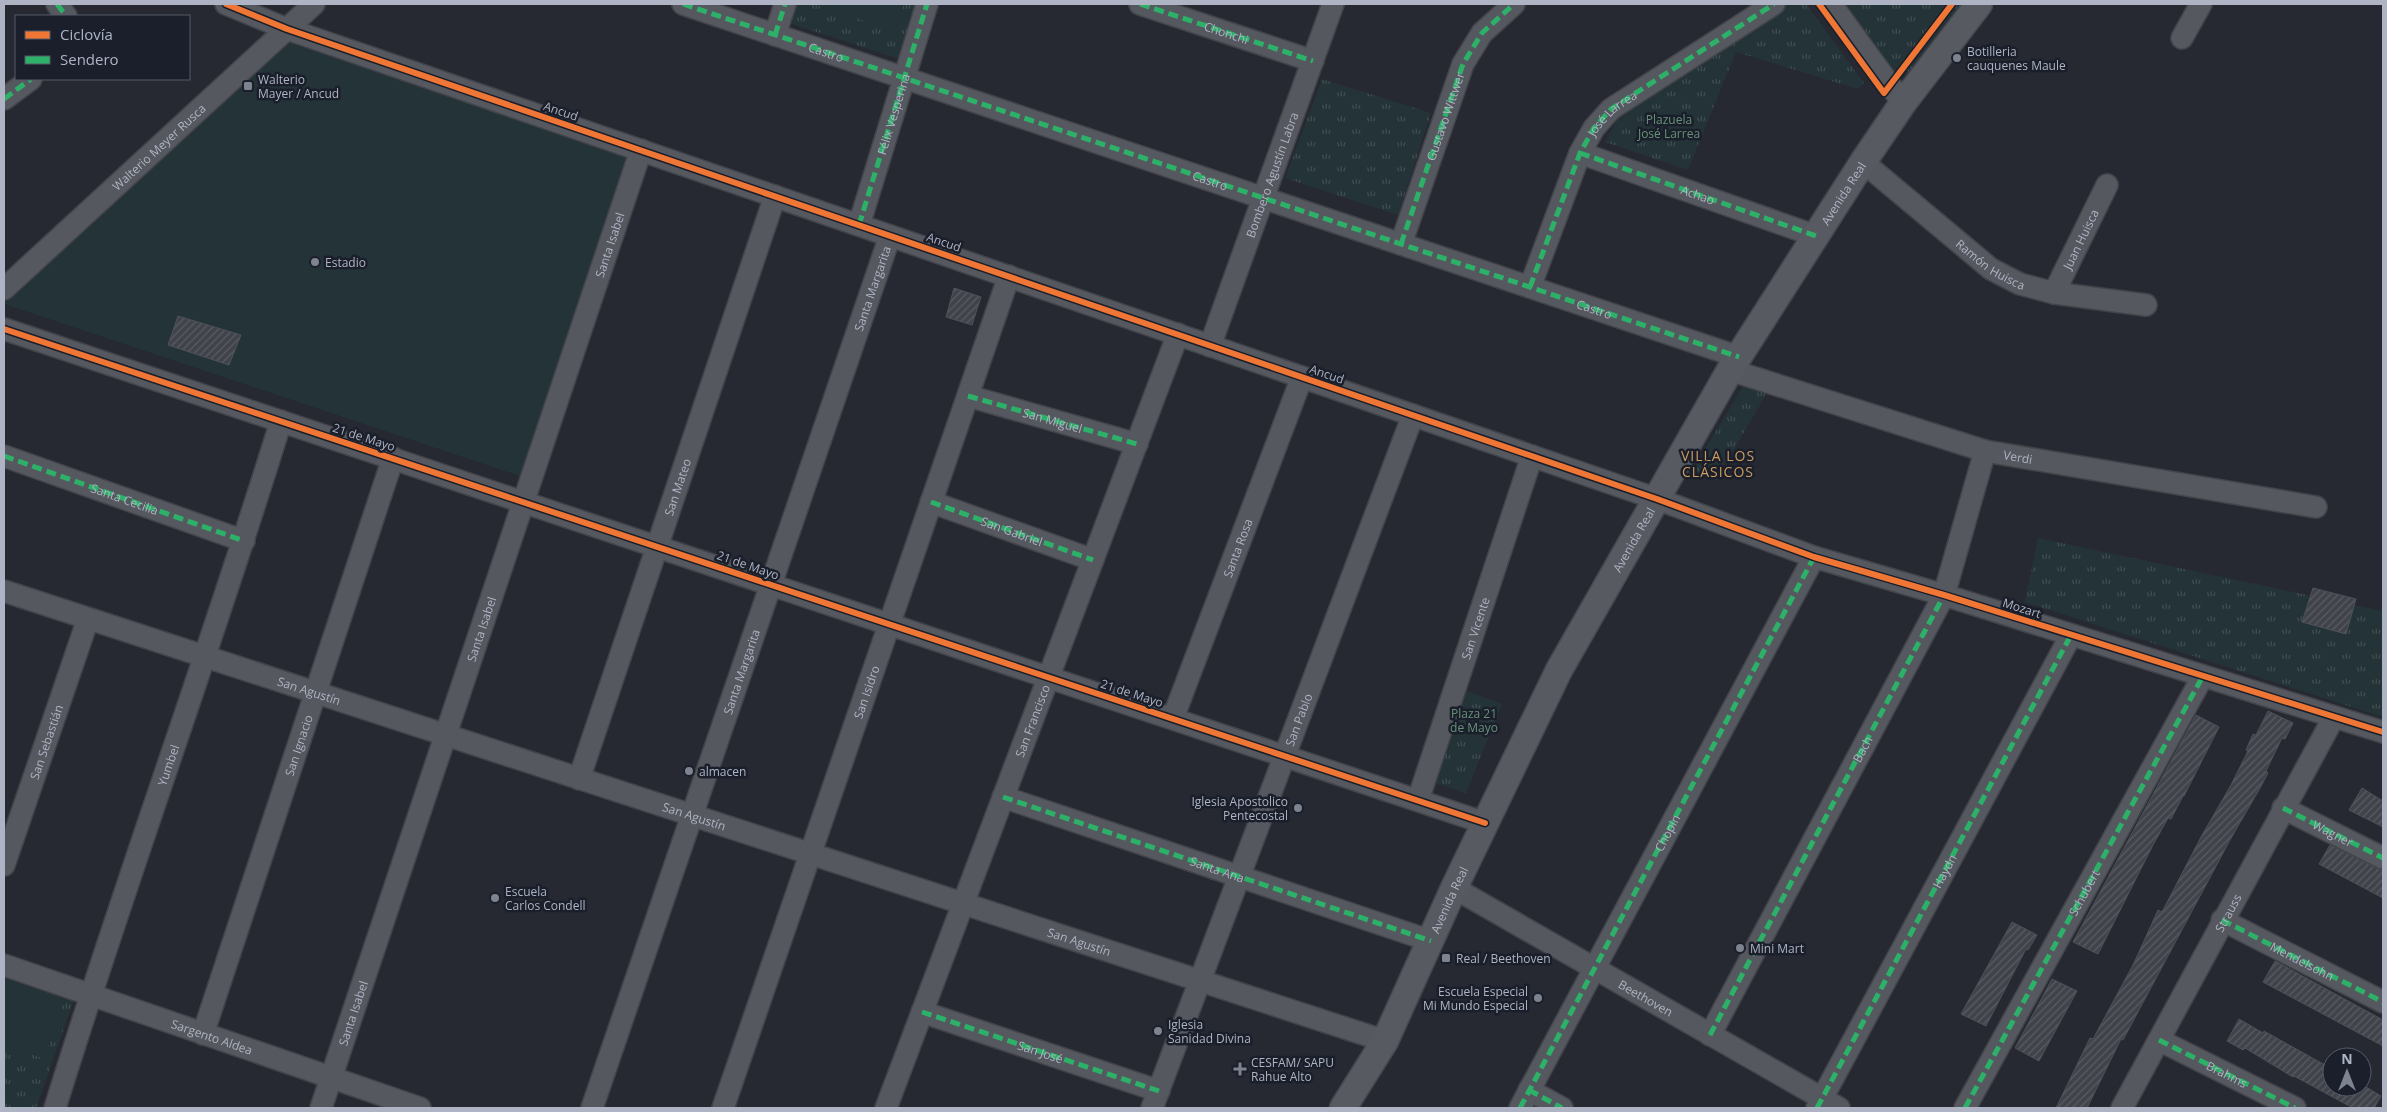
<svg xmlns="http://www.w3.org/2000/svg" width="2387" height="1112" font-family="'Open Sans',sans-serif">
<defs>
<pattern id="grass-tufts" width="24" height="20" patternUnits="userSpaceOnUse" patternTransform="scale(1.25)"><rect width="24" height="20" fill="#243337"/><path d="M3 7l-1-3M5 7V3M7 7l1-3M15 17l-1-3M17 17v-4M19 17l1-3" fill="none" stroke="#414e52"/></pattern>
<pattern id="building-hatch" width="6" height="6" patternUnits="userSpaceOnUse" patternTransform="scale(1.25)"><rect width="6" height="6" fill="#404349"/><path d="M-1 1l2-2M0 6l6-6M5 7l2-2" fill="none" stroke="#595c62"/></pattern>
</defs>
<rect width="100%" height="100%" fill="#262931"/>
<path fill="url(#grass-tufts)" d="M795 4H917L899 59 789 23Z
M1787 4H1806L1864 83 1858 89 1736 52 1688 170 1605 142 1617 120Z
M1843 4H1965L1911 73 1891 72Z
M1322 79 1431 113 1398 215 1285 178Z
M1744 385 1767 393 1716 480 1692 470Z
M2038 538 2383 611V717L2025 602Z
M1462 689 1502 704 1466 793 1435 783Z
M4 975 75 997 36 1108H4Z"/>
<path fill="#243337" d="M814 4H904L895 31Z
M282 35 629 151 520 476 4 304V295Z
M4 978 65 999 44 1059 4 1042Z"/>
<path fill="url(#building-hatch)" stroke="#4d5159" d="M954 288 981 297 972 325 946 317Z
M178 316 241 335 229 365 168 345Z
M2313 588 2356 599 2346 634 2302 622Z
M2268 711 2293 723 2285 739 2282 738 2266 771 2268 773 2260 788 2230 840 2123 1040 2121 1039 2087 1108H2056L2090 1038 2093 1039 2134 963 2158 910 2162 912 2201 837 2231 785 2248 751 2246 750 2253 734 2256 735Z
M2196 715 2219 727 2184 796H2183L2171 819 2168 818 2153 845 2098 954 2073 942Z
M2362 788 2383 801V827L2349 810Z
M2330 845 2383 871V898L2319 864Z
M2012 922 2037 935 2028 950 2026 949 1986 1026 1961 1014Z
M2275 961 2383 1020V1046L2263 982Z
M2052 979 2077 991 2039 1061 2015 1048Z
M2239 1019 2263 1033 2264 1031 2332 1069V1087H2366L2381 1096 2374 1108H2353L2294 1076 2293 1077 2245 1048 2243 1050 2227 1041Z"/>
<g fill="none" stroke-linecap="round" stroke-linejoin="round">
<g stroke="#42444a" stroke-width="24">
<g id="minor">
<path d="M57 4 66 16"/>
<path d="M226 4 287 29 1657 499 1814 557 1944 595 2383 732"/>
<path id="s1" d="M683 4 1739 357"/>
<path id="s2" d="M1140 4 1313 61"/>
<path d="M1831 4 1903 103"/>
<path d="M775 35 785 4"/>
<path d="M2182 38 2201 4"/>
<path d="M4 99 31 79"/>
<path d="M1580 153 1816 236"/>
<path id="s3" d="M1863 162 1991 269 2020 284 2054 293 2146 305"/>
<path id="s4" d="M859 225 927 4"/>
<path id="s5" d="M1401 244 1463 64 1482 33 1514 4"/>
<path d="M1530 287 1580 153 1594 128 1611 109 1774 4"/>
<path id="s6" d="M4 289 314 4"/>
<path id="s7" d="M2054 293 2107 185"/>
<path d="M4 329 1485 823"/>
<path id="s8" d="M1210 346 1333 4"/>
<path id="s9" d="M1730 370 1985 451 2316 507"/>
<path id="s10" d="M968 396 1137 444"/>
<path id="s11" d="M4 456 244 541"/>
<path d="M931 502 1093 560"/>
<path id="s12" d="M4 591 1385 1041"/>
<path id="s13" d="M1173 718 1302 377"/>
<path id="s14" d="M579 779 775 196"/>
<path id="s15" d="M1003 797 1431 941"/>
<path id="s16" d="M1418 800 1532 456"/>
<path d="M2283 808 2383 858"/>
<path id="s17" d="M4 865 88 619"/>
<path id="s18" d="M1454 888 1839 1108"/>
<path d="M2222 920 2383 1002"/>
<path id="s19" d="M4 965 420 1108"/>
<path id="s20" d="M922 1012 1159 1091"/>
<path id="s21" d="M203 1034 393 458"/>
<path id="s22" d="M1710 1035 1944 595 1985 451"/>
<path d="M2159 1040 2295 1108"/>
<path d="M1529 1090 1562 1108"/>
<path id="s23" d="M55 1108C126 878 210 652 281 421"/>
<path id="s24" d="M321 1108 641 150"/>
<path id="s25" d="M592 1108 890 236"/>
<path id="s26" d="M723 1108 1009 276"/>
<path id="s27" d="M886 1108 1178 334"/>
<path id="s28" d="M1152 1108 1413 415"/>
<path id="s29" d="M1520 1108 1814 557"/>
<path d="M1817 1108 2071 635"/>
<path id="s30" d="M1965 1108 2203 676"/>
<path id="s31" d="M2122 1108 2334 717"/>
</g>
</g>
<g stroke="#43464e" stroke-width="29">
<g id="major">
<path id="s32" d="M1343 1108 1385 1041 1454 888 1559 670 1730 370 1863 162 1903 103 1979 4"/>
</g>
</g>
<use href="#minor" stroke="#55585f" stroke-width="21"/>
<use href="#major" stroke="#575a61" stroke-width="26"/>
<g stroke="#2db169" stroke-width="5" stroke-dasharray="10 5" stroke-linecap="butt">
<path d="M57 4 66 16"/>
<path d="M683 4 1739 357"/>
<path d="M1140 4 1313 61"/>
<path d="M775 35 785 4"/>
<path d="M4 99 31 79"/>
<path id="s33" d="M1580 153 1816 236"/>
<path d="M859 225 927 4"/>
<path d="M1401 244 1463 64 1482 33 1514 4"/>
<path id="s34" d="M1530 287 1580 153 1594 128 1611 109 1774 4"/>
<path d="M968 396 1137 444"/>
<path d="M4 456 244 541"/>
<path id="s35" d="M931 502 1093 560"/>
<path d="M1003 797 1431 941"/>
<path id="s36" d="M2283 808 2383 858"/>
<path id="s37" d="M2222 920 2383 1002"/>
<path d="M922 1012 1159 1091"/>
<path d="M1710 1035 1944 595"/>
<path id="s38" d="M2159 1040 2295 1108"/>
<path d="M1529 1090 1562 1108"/>
<path d="M1520 1108 1814 557"/>
<path id="s39" d="M1817 1108 2071 635"/>
<path d="M1965 1108 2203 676"/>
</g>
<g stroke="#1a1f2b" stroke-width="9">
<path id="cycleway" d="M226 4 287 29 1657 499 1814 557 1944 595 2383 732
M1819 4 1884 93 1952 4
M4 329 1485 823"/>
</g>
<use href="#cycleway" stroke="#f07635" stroke-width="6"/>
</g>
<g fill="#7e8390" stroke="#1a1f2b" stroke-width="2">
<circle cx="1957" cy="58" r="5"/>
<rect x="243" y="81" width="10" height="10" rx="2.5"/>
<circle cx="315" cy="262" r="5"/>
<circle cx="689" cy="771" r="5"/>
<circle cx="1298" cy="808" r="5"/>
<circle cx="495" cy="898" r="5"/>
<circle cx="1740" cy="948" r="5"/>
<rect x="1441" y="953" width="10" height="10" rx="2.5"/>
<circle cx="1538" cy="998" r="5"/>
<circle cx="1158" cy="1031" r="5"/>
<path d="M1237.5 1061.5h5v5h5v5h-5v5h-5v-5h-5v-5h5z"/>
</g>
<g text-anchor="middle" dominant-baseline="central" stroke-width="5" stroke-linejoin="round" paint-order="stroke">
<g font-size="12" fill="#aeb4c3" stroke="#1a1f2b">
<text stroke="none"><textPath href="#s2" startOffset="91">Chonchi</textPath></text>
<text stroke="none"><textPath href="#s1" startOffset="151">Castro</textPath></text>
<text transform="translate(561 111) rotate(19)">Ancud</text>
<text stroke="none"><textPath href="#s4" startOffset="116">Félix Vesperina</textPath></text>
<text stroke="none"><textPath href="#s34" startOffset="195">José Larrea</textPath></text>
<text stroke="none"><textPath href="#s5" startOffset="135">Gustavo Wittwer</textPath></text>
<text stroke="none"><textPath href="#s6" startOffset="210">Walterio Meyer Rusca</textPath></text>
<text stroke="none"><textPath href="#s8" startOffset="182">Bombero Agustín Labra</textPath></text>
<text stroke="none"><textPath href="#s1" startOffset="556">Castro</textPath></text>
<text stroke="none"><textPath href="#s32" startOffset="1044">Avenida Real</textPath></text>
<text stroke="none"><textPath href="#s33" startOffset="125">Achao</textPath></text>
<text stroke="none"><textPath href="#s7" startOffset="60">Juan Huisca</textPath></text>
<text transform="translate(944 242) rotate(19)">Ancud</text>
<text stroke="none"><textPath href="#s24" startOffset="910">Santa Isabel</textPath></text>
<text stroke="none"><textPath href="#s3" startOffset="164">Ramón Huisca</textPath></text>
<text stroke="none"><textPath href="#s25" startOffset="866">Santa Margarita</textPath></text>
<text stroke="none"><textPath href="#s1" startOffset="961">Castro</textPath></text>
<text transform="translate(1327 374) rotate(19)">Ancud</text>
<text stroke="none"><textPath href="#s10" startOffset="88">San Miguel</textPath></text>
<text transform="translate(364 437) rotate(18)">21 de Mayo</text>
<text stroke="none"><textPath href="#s9" startOffset="301">Verdi</textPath></text>
<text stroke="none"><textPath href="#s14" startOffset="308">San Mateo</textPath></text>
<text stroke="none"><textPath href="#s11" startOffset="128">Santa Cecilia</textPath></text>
<text stroke="none"><textPath href="#s35" startOffset="86">San Gabriel</textPath></text>
<text stroke="none"><textPath href="#s32" startOffset="639">Avenida Real</textPath></text>
<text stroke="none"><textPath href="#s13" startOffset="182">Santa Rosa</textPath></text>
<text transform="translate(748 565) rotate(19)">21 de Mayo</text>
<text transform="translate(2022 608) rotate(18)">Mozart</text>
<text stroke="none"><textPath href="#s16" startOffset="181">San Vicente</textPath></text>
<text stroke="none"><textPath href="#s24" startOffset="505">Santa Isabel</textPath></text>
<text stroke="none"><textPath href="#s25" startOffset="461">Santa Margarita</textPath></text>
<text stroke="none"><textPath href="#s12" startOffset="321">San Agustín</textPath></text>
<text stroke="none"><textPath href="#s26" startOffset="440">San Isidro</textPath></text>
<text transform="translate(1132 693) rotate(18)">21 de Mayo</text>
<text stroke="none"><textPath href="#s28" startOffset="415">San Pablo</textPath></text>
<text stroke="none"><textPath href="#s27" startOffset="414">San Francisco</textPath></text>
<text stroke="none"><textPath href="#s17" startOffset="130">San Sebastián</textPath></text>
<text stroke="none"><textPath href="#s21" startOffset="304">San Ignacio</textPath></text>
<text stroke="none"><textPath href="#s22" startOffset="324">Bach</textPath></text>
<text stroke="none"><textPath href="#s23" startOffset="361">Yumbel</textPath></text>
<text stroke="none"><textPath href="#s12" startOffset="726">San Agustín</textPath></text>
<text stroke="none"><textPath href="#s29" startOffset="312">Chopin</textPath></text>
<text stroke="none"><textPath href="#s36" startOffset="56">Wagner</textPath></text>
<text stroke="none"><textPath href="#s15" startOffset="226">Santa Ana</textPath></text>
<text stroke="none"><textPath href="#s39" startOffset="269">Haydn</textPath></text>
<text stroke="none"><textPath href="#s30" startOffset="246">Schubert</textPath></text>
<text stroke="none"><textPath href="#s32" startOffset="234">Avenida Real</textPath></text>
<text stroke="none"><textPath href="#s31" startOffset="222">Strauss</textPath></text>
<text stroke="none"><textPath href="#s12" startOffset="1131">San Agustín</textPath></text>
<text stroke="none"><textPath href="#s37" startOffset="90">Mendelsohn</textPath></text>
<text stroke="none"><textPath href="#s18" startOffset="221">Beethoven</textPath></text>
<text stroke="none"><textPath href="#s24" startOffset="100">Santa Isabel</textPath></text>
<text stroke="none"><textPath href="#s19" startOffset="220">Sargento Aldea</textPath></text>
<text stroke="none"><textPath href="#s20" startOffset="125">San José</textPath></text>
<text stroke="none"><textPath href="#s38" startOffset="76">Brahms</textPath></text>
</g>
<g font-size="12" fill="#aeb4c3" stroke="#1a1f2b" text-anchor="start">
<text x="1967" y="51">Botilleria<tspan x="1967" dy="14">cauquenes Maule</tspan></text>
<text x="258" y="79">Walterio<tspan x="258" dy="14">Mayer / Ancud</tspan></text>
<text x="325" y="262">Estadio</text>
<text x="699" y="771">almacen</text>
<text x="1288" y="801" text-anchor="end">Iglesia Apostolico<tspan x="1288" dy="14">Pentecostal</tspan></text>
<text x="505" y="891">Escuela<tspan x="505" dy="14">Carlos Condell</tspan></text>
<text x="1750" y="948">Mini Mart</text>
<text x="1456" y="958">Real / Beethoven</text>
<text x="1528" y="991" text-anchor="end">Escuela Especial<tspan x="1528" dy="14">Mi Mundo Especial</tspan></text>
<text x="1168" y="1024">Iglesia<tspan x="1168" dy="14">Sanidad Divina</tspan></text>
<text x="1251" y="1062">CESFAM/ SAPU<tspan x="1251" dy="14">Rahue Alto</tspan></text>
</g>
<g font-size="12" fill="#679276" stroke="#1a1f2b">
<text x="1669" y="119">Plazuela<tspan x="1669" dy="14">José Larrea</tspan></text>
<text x="1474" y="713">Plaza 21<tspan x="1474" dy="14">de Mayo</tspan></text>
</g>
<g font-size="14" letter-spacing="1" fill="#cd9c5f" stroke="#1a1f2b">
<text x="1718" y="455">VILLA LOS<tspan x="1718" dy="16">CLÁSICOS</tspan></text>
</g>
</g>
<rect width="2387" height="1112" fill="none" stroke="#aeb4c3" stroke-width="10"/>
<rect x="15" y="15" width="175" height="65" fill="#1a1f2b" stroke="#555b68"/>
<rect x="25" y="31" width="25" height="8" fill="#f07635" stroke="#555b68"/>
<text x="60" y="40" font-size="15" fill="#aeb4c3">Ciclovía</text>
<rect x="25" y="56" width="25" height="8" fill="#2db169" stroke="#555b68"/>
<text x="60" y="65" font-size="15" fill="#aeb4c3">Sendero</text>
<g transform="translate(2347 1072)"><circle r="24" fill="#1a1f2b" stroke="#555b68"/>
<path d="M0-4L9 19L0 12L-9 19Z" fill="#7e8390"/>
<text y="-8" font-size="14" font-weight="bold" text-anchor="middle" fill="#aeb4c3">N</text>
</g>
</svg>
